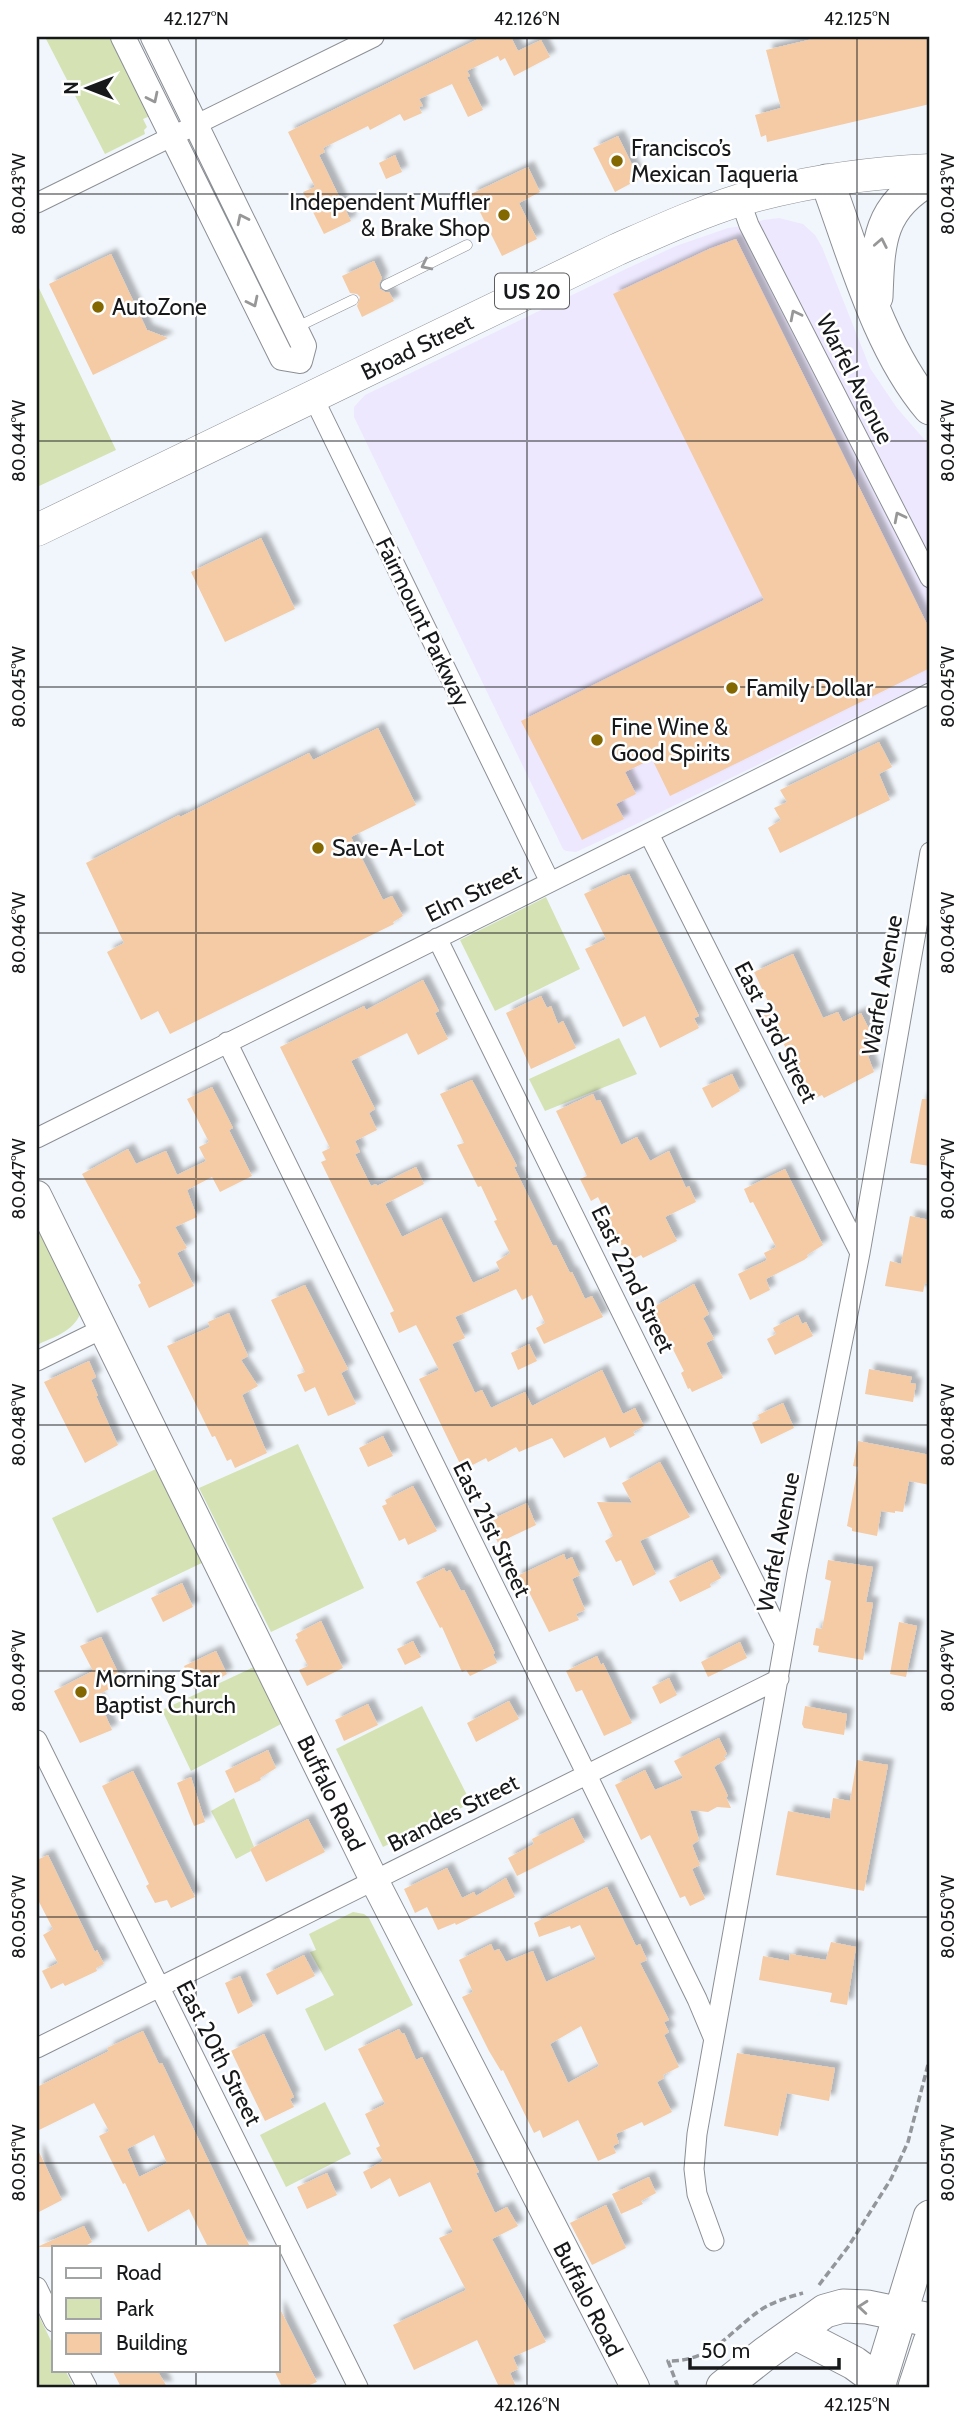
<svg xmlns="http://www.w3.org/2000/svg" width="967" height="2424" font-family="Cabin,sans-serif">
<defs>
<filter id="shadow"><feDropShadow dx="6" dy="-6" stdDeviation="2" flood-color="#0004"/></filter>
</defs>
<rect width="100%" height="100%" fill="#f1f6fc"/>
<path fill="#ede8fe" d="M779 218 803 224 815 235 822 247 870 368 897 408 930 446V681L630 827 576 852 566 851 563 849 354 417V407L365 395 628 268 676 246 728 228 749 225 763 220Z"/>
<path fill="#d5e2b3" d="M45 37H113L150 116 143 119 147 127 144 130 145 134 105 154Z
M37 284 116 450 37 487Z
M546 897 580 969 495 1011 460 940Z
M619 1038 637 1074 545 1111 529 1079Z
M37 1219 80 1314C73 1332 53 1337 37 1345Z
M298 1444 364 1588 271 1632 199 1488Z
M158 1468 206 1561 97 1613 52 1518Z
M256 1666 283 1723 191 1771 162 1710Z
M422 1706 471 1803 383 1847 336 1749Z
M234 1798 254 1847 250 1849 251 1851 236 1859 211 1811Z
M353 1912 364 1914 369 1918 413 2005 325 2051 305 2009 334 1995 310 1952 316 1950 309 1934Z
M325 2102 351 2154 286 2187 260 2135Z
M37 2312 54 2347V2370H65L74 2387H37Z"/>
<path fill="#f4cba5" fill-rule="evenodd" filter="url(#shadow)" d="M482 37H511L518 51 541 40 550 57 514 76 505 58 500 61 498 56 467 71 470 76 467 77 483 110 468 117 452 84 419 99 423 106 419 107 422 113 404 121 400 114 370 130 368 126 323 148 325 152 319 155 351 221 324 234 303 192 315 187 288 132Z
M821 37H930V104L767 142 766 135 761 137 755 115 781 108 766 50Z
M618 136 639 179 615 192 593 148Z
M395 155 402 172 386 179 379 163Z
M528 167 540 192 519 203 537 239 502 256 471 194Z
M736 239 930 630V668L670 796 652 759 625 772 636 794 616 804 624 819 582 840 521 721 764 600 613 294 709 249Z
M111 254 147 330 168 338 93 375 49 284Z
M374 261 382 278 379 284 380 289 385 292H389L394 301 362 317 357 306 360 297 357 294 350 293 342 276Z
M261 538 295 609 225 642 191 572Z
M378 728 416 805 351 837 383 900 392 896 403 916 393 922 394 924 170 1034 158 1011 141 1020 107 952 124 943 86 863 179 815 180 817 309 753 313 760Z
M879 742 892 767 879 774 890 800 780 853 768 828 781 820 774 808 787 802 780 790Z
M629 874 699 1016 694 1018 699 1028 660 1048 645 1016 623 1027 585 949 606 939 584 894 624 875 625 876Z
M793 954 823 1018 838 1012 843 1022 861 1013 870 1031 863 1034 872 1054 868 1056 874 1072 824 1098 822 1095 809 1101 801 1086 803 1085 780 1036 775 1037 764 1015 772 1010 754 972Z
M423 980 439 1011 435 1013 448 1039 418 1055 407 1033 351 1061 375 1109 369 1113 377 1130 355 1141 360 1152 355 1154 371 1186 376 1184 377 1186 416 1167 424 1184 385 1204 402 1237 441 1218 473 1283 500 1271 496 1262 510 1253 494 1221 497 1220 481 1186 478 1187 457 1145 464 1143 440 1094 472 1080 517 1166 514 1167 553 1246 556 1245 570 1273 572 1272 585 1299 592 1296 603 1317 544 1344 536 1328 545 1323 532 1295 522 1300 516 1289 455 1317 465 1338 452 1344 475 1393 482 1390 491 1408 525 1392 532 1406 602 1370 623 1414 635 1408 644 1426 633 1432 635 1435 610 1448 605 1437 564 1458 552 1438 519 1452 516 1447 488 1462 486 1458 463 1470 419 1379 439 1370 416 1325 399 1333 390 1313 394 1311 321 1162 326 1160 322 1152 330 1148 280 1047 364 1006 366 1010Z
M541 996 547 1008 551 1006 558 1024 563 1021 576 1048 531 1069 506 1013Z
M732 1074 740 1091 712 1108 702 1088Z
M212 1087 233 1128 229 1130 252 1176 220 1192 212 1177 187 1190 197 1217 175 1227 187 1248 177 1253 194 1286 149 1308 138 1285 141 1283 82 1174 128 1149 136 1164 166 1151 177 1175 206 1161 199 1147 209 1142 187 1099Z
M593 1094 596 1101 600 1100 621 1145 637 1137 650 1161 669 1151 686 1188 689 1186 696 1202 665 1217 677 1241 643 1258 641 1255 629 1261 598 1197 591 1201 580 1179 587 1176 556 1111Z
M922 1099H930V1166L910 1163Z
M785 1169 823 1245 807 1255 808 1257 804 1260 766 1279 770 1290 750 1300 738 1274 767 1260 764 1253 776 1247 753 1202 750 1203 744 1189Z
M910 1216 930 1220V1284L925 1283 923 1292 885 1286 890 1261 901 1264Z
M694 1284 709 1314 703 1318 714 1339 706 1343 723 1378 692 1392 690 1388 688 1389 681 1373 684 1371 652 1308Z
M305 1285 348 1369 341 1373 356 1404 328 1416 315 1387 305 1392 297 1375 305 1372 271 1300Z
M229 1313 248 1356 241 1360 258 1386 242 1395 267 1453 235 1468 231 1459 227 1461 215 1436 212 1437 167 1346 210 1327 208 1322Z
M798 1315 802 1324 806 1322 813 1336 775 1355 767 1339 776 1334 773 1328Z
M529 1344 537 1361 518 1370 511 1353Z
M89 1361 96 1377 91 1380 98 1396H96L118 1445 85 1463 44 1382Z
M869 1369 912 1377 910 1383 916 1384 913 1402 865 1394Z
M783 1403 794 1428 761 1444 752 1423 760 1419 758 1415Z
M383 1436 393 1456 368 1467 359 1448Z
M858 1441 930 1455V1485L909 1481 903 1512 895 1511V1513L881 1511 877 1536 852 1531V1528L847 1526 858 1467 853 1466Z
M660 1462 690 1517 640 1541 656 1574 633 1586 621 1560 616 1562 605 1541 613 1536 597 1502 632 1503 622 1483Z
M413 1486 437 1531 408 1545 405 1538 399 1541 382 1506 387 1504 385 1500Z
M527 1503 536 1525 498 1543 488 1521Z
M564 1554 566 1560 572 1557 580 1575 572 1579 585 1610 576 1614 579 1620 549 1632 530 1594 525 1597 515 1577Z
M712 1560 721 1578 710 1584 711 1587 680 1602 669 1581Z
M828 1560 873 1567 866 1602 873 1603 863 1660 818 1652 819 1646 813 1645 816 1628 822 1629 831 1581 825 1579Z
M444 1568 446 1572 450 1570 461 1591 464 1590 495 1653 493 1654 497 1663 470 1676 466 1670 462 1672 442 1627 440 1628 416 1582Z
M182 1583 193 1607 163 1622 151 1598Z
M321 1621 343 1668 307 1686 299 1670 308 1666 295 1640 298 1638 296 1634Z
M899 1622 917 1626 906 1677 890 1674Z
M101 1637 122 1681 97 1696 112 1730 80 1743 54 1691 93 1671 80 1646Z
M413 1641 421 1657 405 1665 397 1649Z
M740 1642 747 1658 708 1677 701 1662Z
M216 1651 227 1674 201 1689 200 1686 194 1689 184 1666Z
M597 1656 601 1665 603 1663 632 1723 604 1736 582 1690 576 1692 566 1671Z
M669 1678 677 1695 660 1704 652 1687Z
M509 1701 519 1719 476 1742 467 1723Z
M368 1704 378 1725 344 1741 335 1720Z
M805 1706 847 1714 844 1735 804 1728 802 1724Z
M719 1738 727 1754 724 1756 726 1759 714 1767 728 1796 726 1797 731 1808 717 1807 708 1812 690 1810 699 1840 692 1845 700 1865 692 1869 705 1899 690 1906 685 1896 680 1898 650 1835 641 1840 615 1785 645 1770 655 1790 683 1778 674 1761Z
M268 1750 276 1768 260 1778 261 1780 235 1793 225 1771Z
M857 1760 888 1765 864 1891 776 1875 788 1811 830 1819 833 1798 850 1801Z
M133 1771 195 1897 171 1908 167 1900 155 1903 146 1886 149 1884 102 1786Z
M191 1777 205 1822 194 1826 177 1783Z
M573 1818 585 1842 517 1876 508 1858 534 1844 532 1839Z
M308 1819 325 1852 266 1882 250 1849Z
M48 1855 95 1952 97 1950 104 1964 96 1968 97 1971 65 1986 63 1983 51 1989 42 1971 58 1963 43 1935 53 1929 37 1898V1860Z
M447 1868 462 1898 474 1892 476 1896 506 1878 515 1897 456 1925 455 1923 438 1930 427 1907 415 1913 404 1889Z
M607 1887 636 1946 640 1944 647 1960 640 1963 669 2020 664 2022 669 2032 664 2035 679 2067 663 2075 664 2078 657 2082 672 2112 644 2126 642 2122 616 2134 619 2143 613 2146 616 2153 598 2161 578 2120 543 2138 540 2130 534 2133 503 2070 501 2071 489 2051 462 1997 473 1992 459 1960 491 1944 494 1951 499 1949 506 1962 533 1951 546 1982 596 1959 580 1925 571 1929 570 1926 539 1937 534 1923ZM581 2026 599 2066 568 2083 550 2044Z
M831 1942 856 1947 847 2005 830 2002 832 1993 759 1980 763 1956 789 1961 790 1954 826 1960Z
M304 1955 315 1976 277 1995 266 1974Z
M240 1976 253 2006 238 2014 225 1983Z
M399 2029 402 2034 404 2033 416 2060 422 2057 479 2172 476 2173 495 2213 507 2207 518 2226 492 2239 546 2342 513 2357 518 2369 510 2373 516 2387H499L477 2340 414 2370 393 2325 466 2290 439 2238 453 2232 430 2182 399 2197 390 2178 371 2189 363 2172 383 2161 376 2148 380 2146 365 2114 385 2104 358 2049Z
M143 2031 159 2064 162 2063 250 2247H208L189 2209 148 2232 125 2183 123 2184 99 2136 109 2131 94 2103 37 2131V2087L109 2051 107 2048ZM154 2135 167 2163 139 2177 127 2149Z
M264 2034 294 2097 290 2099 294 2107 265 2121 231 2051Z
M737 2053 835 2068 829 2101 787 2093 778 2136 724 2126Z
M37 2148 62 2200 37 2213Z
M327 2173 337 2195 307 2209 297 2187Z
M649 2177 656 2193 641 2201 643 2204 621 2214 612 2194Z
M606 2205 626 2248 592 2265 570 2223Z
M84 2226 92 2242 84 2247H37Z
M278 2305 317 2382 305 2387H282L274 2370H278Z
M112 2370H157L167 2387H121Z"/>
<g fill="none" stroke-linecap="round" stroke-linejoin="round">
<g stroke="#8b8f94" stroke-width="11">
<path id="service" d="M386 285 467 245
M297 327 353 300"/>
</g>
<g stroke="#8b8f94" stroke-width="21">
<path id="minor" d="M740 200 749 225 930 578
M37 203 374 37
M313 397 550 882
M649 834 860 1253
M437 938 784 1642
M227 1042 697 1999 713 2037
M37 1138 930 693
M37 1361 102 1329
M37 1740 358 2387
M37 2048 779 1679
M714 2241 697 2194 694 2169 697 2134 797 1572 860 1253 930 852
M37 2287 54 2322
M78 2370 87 2387"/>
</g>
<g stroke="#8b8f94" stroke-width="26">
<path id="tertiary" d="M123 37 282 358 300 361 304 346 153 37"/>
</g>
<g stroke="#8b8f94" stroke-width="30">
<path id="secondary" d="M37 1195 374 1880 635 2387"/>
</g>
<g stroke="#8b8f94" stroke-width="33">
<path id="primary" d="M37 530 616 250C657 232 698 213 740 200 802 182 866 173 930 170"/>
</g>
<g stroke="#8b8f94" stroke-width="35">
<path id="trunk" d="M827 181C854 254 879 348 930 408
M876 297C878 244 878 207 930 179
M796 2333 854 2363 880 2382
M723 2387 766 2353 825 2311 843 2306 867 2307 930 2320
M878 2387 930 2217
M915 2387 930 2342"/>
</g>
<path stroke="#93969a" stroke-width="3.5" stroke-dasharray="7 3.5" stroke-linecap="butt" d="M819 2285 848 2247 891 2179 908 2142 930 2057
M678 2387 668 2361C714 2361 728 2332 762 2309 775 2301 789 2297 803 2293"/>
<use href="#service" stroke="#fff" stroke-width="10"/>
<use href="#minor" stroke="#fff" stroke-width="19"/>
<use href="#tertiary" stroke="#fff" stroke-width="24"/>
<use href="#secondary" stroke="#fff" stroke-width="28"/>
<use href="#primary" stroke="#fff" stroke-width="32"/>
<use href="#trunk" stroke="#fff" stroke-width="33"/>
</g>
<defs><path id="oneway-chevron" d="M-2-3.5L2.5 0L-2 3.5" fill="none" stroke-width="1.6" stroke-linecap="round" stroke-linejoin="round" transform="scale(1.75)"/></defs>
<g stroke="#979798">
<use href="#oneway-chevron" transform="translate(153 98) rotate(64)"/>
<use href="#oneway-chevron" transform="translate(242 219) rotate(-116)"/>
<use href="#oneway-chevron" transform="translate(881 243) rotate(-79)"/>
<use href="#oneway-chevron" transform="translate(426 265) rotate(154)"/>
<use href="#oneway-chevron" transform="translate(253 302) rotate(64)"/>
<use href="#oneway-chevron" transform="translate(795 315) rotate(-117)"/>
<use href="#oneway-chevron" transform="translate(899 517) rotate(-117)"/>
<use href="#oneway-chevron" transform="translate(863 2307) rotate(-175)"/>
</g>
<path fill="none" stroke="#17181a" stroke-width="2" stroke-opacity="0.45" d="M196 37V2247M527 37V2387M857 37V2387M37 194H930M37 441H930M37 687H930M37 933H930M37 1179H930M37 1425H930M37 1671H930M37 1917H930M37 2163H930M196 2370V2387"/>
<g fill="#836700" stroke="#fff" stroke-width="2.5">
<circle cx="617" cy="161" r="7"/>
<circle cx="504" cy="215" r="7"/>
<circle cx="98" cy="307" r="7"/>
<circle cx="732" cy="688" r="7"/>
<circle cx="597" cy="740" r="7"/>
<circle cx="318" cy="848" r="7"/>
<circle cx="81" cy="1692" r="7"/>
</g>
<g text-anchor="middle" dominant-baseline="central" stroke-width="5" stroke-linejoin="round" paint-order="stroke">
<rect fill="#fff" stroke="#5d5d5f" stroke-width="2" x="495" y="273.5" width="74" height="35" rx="5"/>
<g font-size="21" font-weight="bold" fill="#17181a">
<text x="532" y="291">US 20</text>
</g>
<g font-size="23" fill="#17181a" stroke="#fff" text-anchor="start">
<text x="631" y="148">Francisco’s<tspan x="631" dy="26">Mexican Taqueria</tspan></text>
<text x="490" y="202" text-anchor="end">Independent Muffler<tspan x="490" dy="26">&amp; Brake Shop</tspan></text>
<text x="112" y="307">AutoZone</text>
<text x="746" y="688">Family Dollar</text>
<text x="611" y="727">Fine Wine &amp;<tspan x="611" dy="26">Good Spirits</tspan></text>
<text x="332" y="848">Save-A-Lot</text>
<text x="95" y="1679">Morning Star<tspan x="95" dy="26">Baptist Church</tspan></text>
</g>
<g font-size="23" fill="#17181a" stroke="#fff">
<text transform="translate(417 347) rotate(-26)">Broad Street</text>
<text transform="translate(855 379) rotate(63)">Warfel Avenue</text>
<text transform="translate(423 622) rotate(64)">Fairmount Parkway</text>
<text transform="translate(473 893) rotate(-26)">Elm Street</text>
<text transform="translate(882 985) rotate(-80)">Warfel Avenue</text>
<text transform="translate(776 1032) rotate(63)">East 23rd Street</text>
<text transform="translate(633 1279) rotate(64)">East 22nd Street</text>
<text transform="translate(492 1529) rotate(64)">East 21st Street</text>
<text transform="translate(778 1542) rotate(-79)">Warfel Avenue</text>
<text transform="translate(331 1793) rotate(64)">Buffalo Road</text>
<text transform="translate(453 1813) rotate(-27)">Brandes Street</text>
<text transform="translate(219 2053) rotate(63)">East 20th Street</text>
<text transform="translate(588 2299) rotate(63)">Buffalo Road</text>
</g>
</g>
<rect width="967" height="2424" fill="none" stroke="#ffffff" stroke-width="77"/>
<rect x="52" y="2246" width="228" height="126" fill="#ffffff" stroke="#a2a3a3" stroke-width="2"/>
<rect x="66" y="2268" width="35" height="10" fill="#ffffff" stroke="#a2a3a3" stroke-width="2"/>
<text x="116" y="2280" font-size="21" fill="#17181a">Road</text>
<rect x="66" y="2298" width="35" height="21" fill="#d5e2b3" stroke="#a2a3a3" stroke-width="2"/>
<text x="116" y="2316" font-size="21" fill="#17181a">Park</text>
<rect x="66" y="2333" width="35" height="21" fill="#f4cba5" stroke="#a2a3a3" stroke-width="2"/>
<text x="116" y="2350" font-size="21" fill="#17181a">Building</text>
<g transform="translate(88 88) rotate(270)" stroke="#ffffff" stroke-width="5" paint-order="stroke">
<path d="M0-5L12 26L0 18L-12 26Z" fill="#17181a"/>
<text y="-10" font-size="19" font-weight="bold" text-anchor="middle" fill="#17181a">N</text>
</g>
<path d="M690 2358v10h149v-10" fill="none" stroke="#17181a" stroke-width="3.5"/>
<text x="701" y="2358" font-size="21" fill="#17181a" stroke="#ffffff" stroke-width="5" paint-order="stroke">50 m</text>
<rect x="38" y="38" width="890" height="2348" fill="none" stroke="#17181a" stroke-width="2.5"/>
<g font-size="18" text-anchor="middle" fill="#17181a">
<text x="196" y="25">42.127°N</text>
<text x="527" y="25">42.126°N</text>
<text x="857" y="25">42.125°N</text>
<text transform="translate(948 194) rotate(-90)" y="6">80.043°W</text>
<text transform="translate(19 194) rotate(-90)" y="6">80.043°W</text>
<text transform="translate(948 441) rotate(-90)" y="6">80.044°W</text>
<text transform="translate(19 441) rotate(-90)" y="6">80.044°W</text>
<text transform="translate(948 687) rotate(-90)" y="6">80.045°W</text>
<text transform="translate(19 687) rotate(-90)" y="6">80.045°W</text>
<text transform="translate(948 933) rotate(-90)" y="6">80.046°W</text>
<text transform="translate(19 933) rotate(-90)" y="6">80.046°W</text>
<text transform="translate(19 1179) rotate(-90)" y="6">80.047°W</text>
<text transform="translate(948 1179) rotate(-90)" y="6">80.047°W</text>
<text transform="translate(19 1425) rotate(-90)" y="6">80.048°W</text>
<text transform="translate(948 1425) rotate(-90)" y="6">80.048°W</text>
<text transform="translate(19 1671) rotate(-90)" y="6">80.049°W</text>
<text transform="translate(948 1671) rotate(-90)" y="6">80.049°W</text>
<text transform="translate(948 1917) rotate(-90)" y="6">80.050°W</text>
<text transform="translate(19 1917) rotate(-90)" y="6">80.050°W</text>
<text transform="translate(19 2163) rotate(-90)" y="6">80.051°W</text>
<text transform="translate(948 2163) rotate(-90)" y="6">80.051°W</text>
<text x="527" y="2411">42.126°N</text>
<text x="857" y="2411">42.125°N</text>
</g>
</svg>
